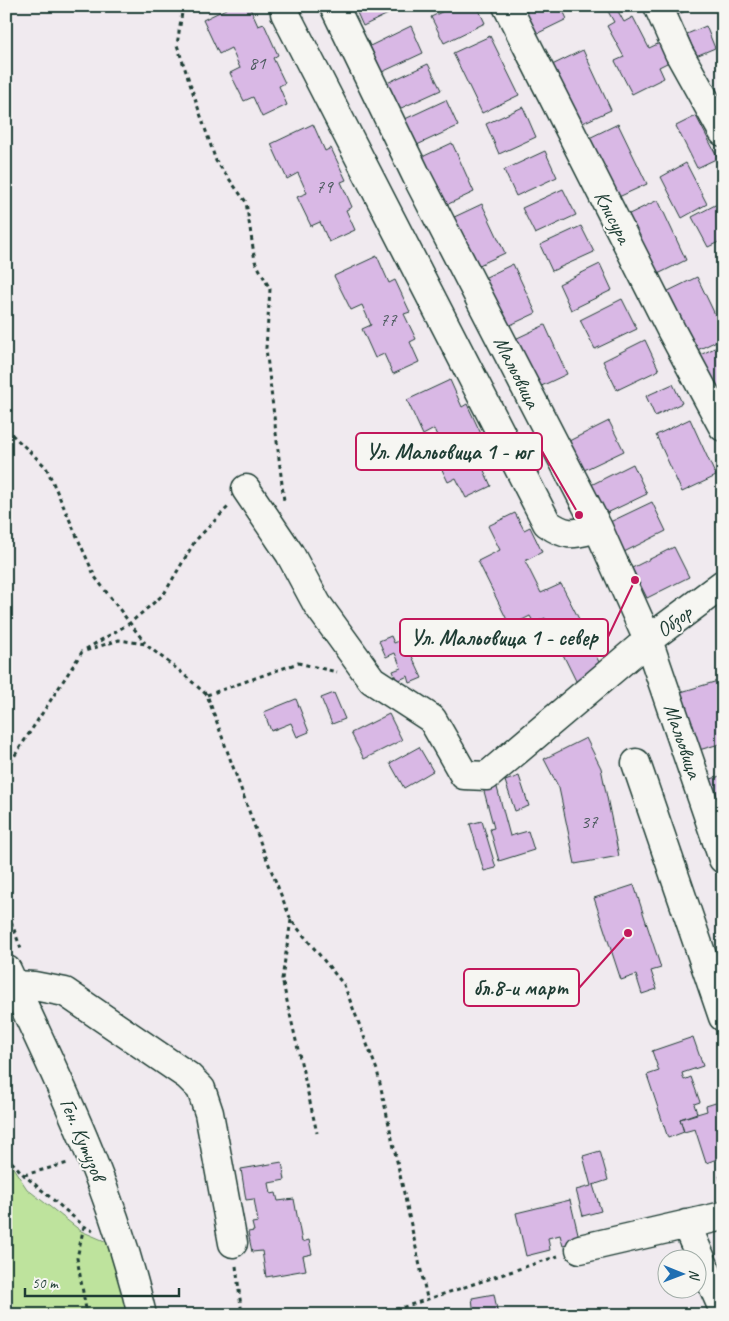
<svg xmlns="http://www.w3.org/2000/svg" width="729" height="1321" font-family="Caveat,sans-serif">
<rect width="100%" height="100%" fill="#f0eaef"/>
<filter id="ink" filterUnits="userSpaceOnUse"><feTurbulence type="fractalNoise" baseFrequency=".02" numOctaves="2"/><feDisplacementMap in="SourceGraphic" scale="10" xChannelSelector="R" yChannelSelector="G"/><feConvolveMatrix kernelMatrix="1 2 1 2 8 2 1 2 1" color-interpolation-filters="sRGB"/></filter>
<g filter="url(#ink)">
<path fill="#bee39d" stroke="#6e9068" d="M6 1157 27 1189 81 1231 107 1242 142 1315H6Z"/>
<path fill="#d9b8e5" stroke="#1f3d34" d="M232 6H249L258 26 264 24 278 55 273 58 285 83 279 86 287 105 262 117 253 97 244 101 230 73 240 68 231 48 219 54 203 20Z
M354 6H384L388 14 363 26Z
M454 6H477L485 23 444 43 431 17Z
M515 6H561L567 19 530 37Z
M605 6H615L624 22 633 17 649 48 662 42 671 61 659 67 664 78 632 94 615 61 624 57 607 26 614 22Z
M673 6H696L677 15Z
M411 26 423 53 382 72 370 46Z
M706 26 715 48 696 56 687 34Z
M490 36 519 95 482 113 453 53Z
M583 50 611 110 574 127 546 68Z
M428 64 441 90 399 109 387 83Z
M446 100 458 126 417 145 405 119Z
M523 107 536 137 499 154 486 124Z
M696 116 718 158 697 168 676 126Z
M313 124 325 151 331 148 346 180 341 182 352 207 346 210 355 230 329 242 320 222 311 226 297 197 307 193 298 173 287 179 271 144Z
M618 124 647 184 610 201 581 142Z
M452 143 474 192 442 207 420 158Z
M545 151 557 177 516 196 504 170Z
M686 163 707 204 682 218 661 177Z
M563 189 576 215 535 234 522 208Z
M658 200 686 260 650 278 621 218Z
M723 201V240L708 247 692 217Z
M482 204 505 253 473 268 450 219Z
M581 226 594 252 552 271 540 245Z
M377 256 389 283 395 280 410 312 404 314 416 339 410 342 419 362 393 374 384 354 375 358 362 329 371 325 362 305 351 310 334 276Z
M513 264 536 313 504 328 482 279Z
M600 264 612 290 571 310 559 284Z
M697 277 723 331V338L689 354 660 295Z
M622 299 637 329 595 349 580 320Z
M545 325 567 374 535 389 513 340Z
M645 340 659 370 617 390 603 361Z
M723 344V385L712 390 696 357Z
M450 380 462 407 467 404 482 436 477 438 488 463 482 466 491 486 466 498 456 478 448 482 434 453 443 449 434 429 423 435 407 400Z
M673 384 682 403 655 416 646 396Z
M690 419 716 476 682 492 656 435Z
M609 421 624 451 582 471 567 442Z
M633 464 647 494 605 514 591 485Z
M652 502 666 531 624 552 610 522Z
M515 513 524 530 530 527 542 552 525 561 541 593 561 584 580 621 570 627 573 634 594 623 607 648 595 654 603 670 577 683 545 618 534 623 530 616 510 626 478 561 500 550 488 526Z
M674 547 689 577 647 598 632 568Z
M391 636 394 643 404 639 422 678 410 683 408 676 397 681 393 671 401 668 395 653 386 657 379 641Z
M721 680 723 686V743L699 750 681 692Z
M334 693 345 719 332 724 321 698Z
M296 699 309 732 297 737 291 723 271 731 264 712Z
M389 714 402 740 364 759 351 733Z
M586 738 601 768 619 856 575 864 559 788 544 759Z
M419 747 433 771 404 788 390 763Z
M723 775V816L711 779Z
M519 776 529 806 515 811 505 781Z
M495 780 510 836 528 831 534 850 499 861 490 829 494 828 482 784Z
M482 821 496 868 484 871 470 824Z
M634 885 661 968 651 971 657 989 642 994 636 975 621 980 594 898Z
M693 1037 703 1066 682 1073 684 1080 691 1077 700 1102 694 1104 697 1113 680 1119 684 1132 668 1138 647 1075 659 1071 652 1051Z
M722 1101 723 1102V1165L720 1158 706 1163 695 1129 684 1132 680 1119 707 1111 706 1106Z
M600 1151 608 1180 593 1185 601 1211 583 1216 576 1190 591 1186 583 1156Z
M282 1162 285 1180 269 1183 271 1194 276 1193 278 1201 294 1199 302 1242 309 1240 312 1254 303 1256 306 1270 266 1277 262 1251 252 1252 248 1232 254 1231 252 1223 258 1222 254 1199 246 1200 241 1169Z
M723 1175V1189L719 1176Z
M570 1200 580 1242 563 1246 560 1235 548 1238 550 1250 526 1256 516 1213Z
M494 1294 498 1315H474L472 1298Z"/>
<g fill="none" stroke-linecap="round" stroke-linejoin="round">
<g stroke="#1f3d34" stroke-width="31">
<path id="minor" d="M334 6 418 179 598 528 648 640 723 859
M507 6 671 330 723 427
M658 6 679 53 723 132
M285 13 547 523C568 538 574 534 598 528
M246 489 290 554 317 604 372 680 432 719 464 775 487 776 648 640 723 584
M636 763 723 1017
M7 970C60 1083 114 1193 142 1315
M14 985 34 986 65 992 188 1076 201 1089 209 1113 233 1243
M686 1224 723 1309
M580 1249 723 1216"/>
</g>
<path stroke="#1f3d34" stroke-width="3" stroke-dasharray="4 4" stroke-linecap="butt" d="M42 6H49
M183 6 177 45 216 161 246 202 255 261 270 289 266 348 284 501
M6 429 46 467 95 577 145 643
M86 649 130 623 164 594 195 541 229 506
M207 695 298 663 337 672
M6 769 82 652 119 640 145 644 181 672 207 695 262 847 291 920 344 985 377 1070 427 1298
M6 907 22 952
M291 920 282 979 317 1133
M6 1156 24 1175 84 1226 93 1231
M24 1175 68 1163
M84 1226 77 1258 87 1315
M236 1266 242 1315
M380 1315 558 1256"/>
<use href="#minor" stroke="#f6f6f2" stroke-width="28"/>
</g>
</g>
<g text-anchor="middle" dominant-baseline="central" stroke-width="4" stroke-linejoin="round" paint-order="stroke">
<g font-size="19" fill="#4e5c60">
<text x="257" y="63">81</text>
<text x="324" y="187">79</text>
<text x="388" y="320">77</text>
<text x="589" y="822">37</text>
</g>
<g font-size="21" fill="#1f3d34" stroke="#f6f6f2">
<text transform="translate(613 217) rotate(63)">Клисура</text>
<text transform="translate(517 372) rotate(63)">Мальовица</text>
<text transform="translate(674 621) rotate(-37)">Обзор</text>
<text transform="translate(683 741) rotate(71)">Мальовица</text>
<text transform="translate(83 1139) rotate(67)">Ген. Кутузов</text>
</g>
</g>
<path fill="none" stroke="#c2185b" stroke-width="2" d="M579 515L542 451M635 580L608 637M628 933L579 988"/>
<g fill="#c2185b" stroke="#f6f6f2" stroke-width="2">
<circle cx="579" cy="515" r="5"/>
<circle cx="635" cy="580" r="5"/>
<circle cx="628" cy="933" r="5"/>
</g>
<g fill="#f6f6f2" stroke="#c2185b" stroke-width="2">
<rect x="356" y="433" width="186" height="37" rx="5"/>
<rect x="400" y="619" width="208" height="37" rx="5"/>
<rect x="464" y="969" width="115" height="37" rx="5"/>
</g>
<g font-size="22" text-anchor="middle" font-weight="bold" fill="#1f3d34">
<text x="449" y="459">Ул. Мальовица 1 - юг</text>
<text x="504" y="645">Ул. Мальовица 1 - север</text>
<text x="521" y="995">бл.8-и март</text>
</g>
<rect width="729" height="1321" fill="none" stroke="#f6f6f2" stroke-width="25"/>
<rect x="12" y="12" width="704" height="1296" fill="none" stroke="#1f3d34" stroke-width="2" filter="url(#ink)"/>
<g transform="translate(682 1274) rotate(91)"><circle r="24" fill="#f6f6f2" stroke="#a0aca6"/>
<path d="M0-4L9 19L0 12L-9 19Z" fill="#1f6fb2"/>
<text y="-8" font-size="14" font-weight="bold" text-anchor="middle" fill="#1f3d34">N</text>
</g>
<path d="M25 1288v8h154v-8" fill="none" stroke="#1f3d34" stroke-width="2.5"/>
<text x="32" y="1288" font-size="15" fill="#1f3d34" stroke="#f6f6f2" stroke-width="4" paint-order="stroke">50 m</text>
</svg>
